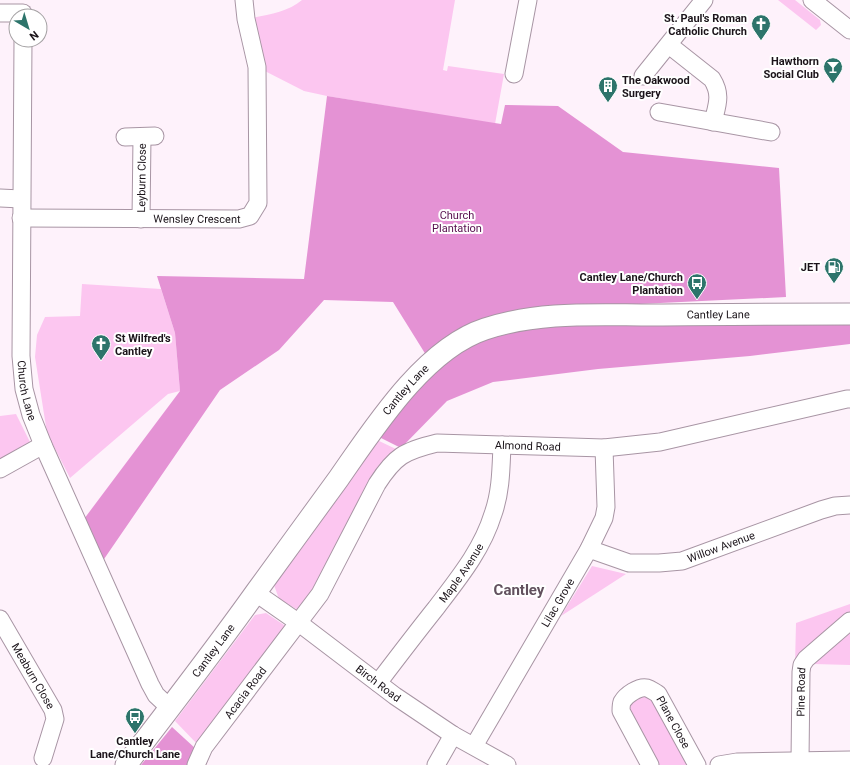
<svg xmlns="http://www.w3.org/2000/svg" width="850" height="765" font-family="Roboto,sans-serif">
<rect width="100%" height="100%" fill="#fef2fb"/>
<path fill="#fcc6f0" d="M302 0H455L443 70 447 71 448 66 504 74 495 124 327 96 304 91 257 67 246 19C265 15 287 13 302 0Z
M778 0H795L820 20 821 25 816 30Z
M82 284 161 289 175 333 180 391 168 394 70 478 47 433 35 357 37 335 45 317 80 316Z
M16 414 31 444 0 461V416Z
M377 440 398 450 372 476 330 561 313 592 298 610 279 599 274 585Z
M592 566 626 574 561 616Z
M850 604V615L795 664 796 623Z
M266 613 284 625 283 634 199 746 175 721 255 615Z
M850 633V665L814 664Z
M651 694 686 760V765H656L628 712 629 704 632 699Z"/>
<path fill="#e492d4" d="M327 96 501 124 505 105 558 106 623 152 779 168 786 297 515 310 459 330 426 355 393 302 324 300 279 350 220 390 102 562 84 519 180 391 175 333 157 276 304 279Z
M755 323 850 325V344L750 356 598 369 493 382 447 401 401 448 379 437 431 372 461 349 492 335 530 326 604 324Z
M172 727 196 749 190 765H141Z"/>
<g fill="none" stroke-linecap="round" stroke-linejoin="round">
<g stroke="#a895a4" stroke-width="19">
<g id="minor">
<path d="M812 0 850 30"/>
<path d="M0 13H23"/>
<path id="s1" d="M23 40 21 356 24 389 31 415 43 445 150 684 156 695 170 708"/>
<path d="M669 45 712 79C722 95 717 105 713 122"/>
<path d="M514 74 528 0"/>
<path d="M643 76 704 0"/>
<path d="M659 112 771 132"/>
<path d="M125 137 155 136"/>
<path d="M0 198 21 199"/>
<path id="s2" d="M21 218 239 219 250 216 258 203 257 67 246 19 244 0"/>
<path id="s3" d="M141 219 142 137"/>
<path d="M0 469 43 445"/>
<path id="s4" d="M589 549 629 563H659L682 561 821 510 835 506 850 505"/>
<path id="s5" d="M256 593 299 623 395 696 453 735 507 765"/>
<path id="s6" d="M0 619 53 710 55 719 43 758"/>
<path id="s7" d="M378 683C397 658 416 633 436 608 458 579 482 550 493 514 501 492 501 468 502 445"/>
<path id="s8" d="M474 746 589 549 604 518 606 507 604 448"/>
<path id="s9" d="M800 761 801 672 802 665 806 659 850 621"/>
<path id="s10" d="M196 765 204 747 320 594 377 484C395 456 404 451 437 443L604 448 660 442 847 399H850"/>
<path d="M436 765 453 735"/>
<path id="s11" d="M650 765 621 711C621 708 621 705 622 702 626 695 639 686 647 688 651 689 654 692 658 694L697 765"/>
<path d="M719 765 737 762 850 760"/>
</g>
</g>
<g stroke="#a895a4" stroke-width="23">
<g id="major">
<path id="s12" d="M126 765C170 708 214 651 256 592 284 554 311 516 339 478 374 428 424 349 485 329 539 311 596 315 652 315 718 314 784 314 850 314"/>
</g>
</g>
<use href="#minor" stroke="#fff" stroke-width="17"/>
<use href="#major" stroke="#fff" stroke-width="21"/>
</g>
<defs>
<g id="church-pin" transform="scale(1)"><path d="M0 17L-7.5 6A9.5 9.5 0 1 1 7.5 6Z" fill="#2d746b" stroke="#fff"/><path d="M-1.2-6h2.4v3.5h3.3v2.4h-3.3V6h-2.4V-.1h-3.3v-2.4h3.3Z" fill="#fff"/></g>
<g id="bar-pin" transform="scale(1)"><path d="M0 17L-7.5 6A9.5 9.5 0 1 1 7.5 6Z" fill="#2d746b" stroke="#fff"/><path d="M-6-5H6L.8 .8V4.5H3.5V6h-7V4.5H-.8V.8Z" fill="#fff"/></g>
<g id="building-pin" transform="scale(1)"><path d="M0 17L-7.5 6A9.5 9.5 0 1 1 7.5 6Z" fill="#2d746b" stroke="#fff"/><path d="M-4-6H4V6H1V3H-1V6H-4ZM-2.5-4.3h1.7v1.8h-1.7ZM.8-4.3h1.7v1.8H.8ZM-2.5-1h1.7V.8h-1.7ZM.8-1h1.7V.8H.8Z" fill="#fff"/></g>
<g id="fuel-pin" transform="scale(1)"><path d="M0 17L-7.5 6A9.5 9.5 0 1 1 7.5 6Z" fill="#2d746b" stroke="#fff"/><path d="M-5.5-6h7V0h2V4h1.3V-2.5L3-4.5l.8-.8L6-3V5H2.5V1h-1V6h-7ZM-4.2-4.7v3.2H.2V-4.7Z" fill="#fff"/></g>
<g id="bus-pin" transform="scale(1)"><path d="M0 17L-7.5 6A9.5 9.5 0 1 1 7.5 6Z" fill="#2d746b" stroke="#fff"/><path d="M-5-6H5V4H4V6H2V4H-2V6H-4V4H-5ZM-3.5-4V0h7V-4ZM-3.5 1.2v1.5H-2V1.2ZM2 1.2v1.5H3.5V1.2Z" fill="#fff"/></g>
</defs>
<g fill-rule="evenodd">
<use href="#church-pin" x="761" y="24"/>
<use href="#bar-pin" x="833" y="67"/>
<use href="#building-pin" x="608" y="86"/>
<use href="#fuel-pin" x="834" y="267"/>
<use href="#bus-pin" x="697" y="283"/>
<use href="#church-pin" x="101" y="344"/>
<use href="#bus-pin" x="135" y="717"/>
</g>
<g text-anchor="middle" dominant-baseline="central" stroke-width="4" stroke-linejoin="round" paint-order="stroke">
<g font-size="11" font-weight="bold" fill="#1b141a" stroke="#fff" text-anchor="end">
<text x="747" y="18">St. Paul's Roman<tspan x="747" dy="13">Catholic Church</tspan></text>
<text x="819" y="61">Hawthorn<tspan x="819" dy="13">Social Club</tspan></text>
<text x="622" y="80" text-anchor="start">The Oakwood<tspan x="622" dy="13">Surgery</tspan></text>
<text x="820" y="267">JET</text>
<text x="683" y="277">Cantley Lane/Church<tspan x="683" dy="13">Plantation</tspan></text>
<text x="115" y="338" text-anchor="start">St Wilfred's<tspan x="115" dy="13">Cantley</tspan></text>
<text x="135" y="741" text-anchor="middle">Cantley<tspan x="135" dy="13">Lane/Church Lane</tspan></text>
</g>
<g font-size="11" fill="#1b141a" stroke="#fff">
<text stroke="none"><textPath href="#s3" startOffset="41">Leyburn Close</textPath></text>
<text stroke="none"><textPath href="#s2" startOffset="176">Wensley Crescent</textPath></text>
<text stroke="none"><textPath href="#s12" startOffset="804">Cantley Lane</textPath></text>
<text stroke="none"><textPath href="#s1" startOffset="351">Church Lane</textPath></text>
<text stroke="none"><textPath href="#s12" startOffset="468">Cantley Lane</textPath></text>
<text stroke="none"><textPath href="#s10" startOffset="502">Almond Road</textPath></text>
<text stroke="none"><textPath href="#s4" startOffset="137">Willow Avenue</textPath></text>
<text stroke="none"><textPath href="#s7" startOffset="138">Maple Avenue</textPath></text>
<text stroke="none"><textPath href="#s8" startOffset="166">Lilac Grove</textPath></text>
<text stroke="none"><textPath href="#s12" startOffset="144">Cantley Lane</textPath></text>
<text stroke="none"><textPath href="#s6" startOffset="66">Meaburn Close</textPath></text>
<text stroke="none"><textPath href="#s5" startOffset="152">Birch Road</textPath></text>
<text stroke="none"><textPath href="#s9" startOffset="69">Pine Road</textPath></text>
<text stroke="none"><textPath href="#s10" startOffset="88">Acacia Road</textPath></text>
<text stroke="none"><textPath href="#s11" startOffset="145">Plane Close</textPath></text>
</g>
<g font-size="11" fill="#570f4e" stroke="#fff">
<text x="457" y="215">Church<tspan x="457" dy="13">Plantation</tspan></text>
</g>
<g font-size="15" font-weight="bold" fill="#62515e" stroke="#fff">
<text x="519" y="590">Cantley</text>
</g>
</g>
<g transform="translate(28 28) rotate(142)"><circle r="19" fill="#ffffff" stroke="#a4a1a3"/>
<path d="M0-3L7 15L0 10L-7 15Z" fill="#2d746b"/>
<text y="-6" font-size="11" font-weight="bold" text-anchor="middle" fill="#1b141a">N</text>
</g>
</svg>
